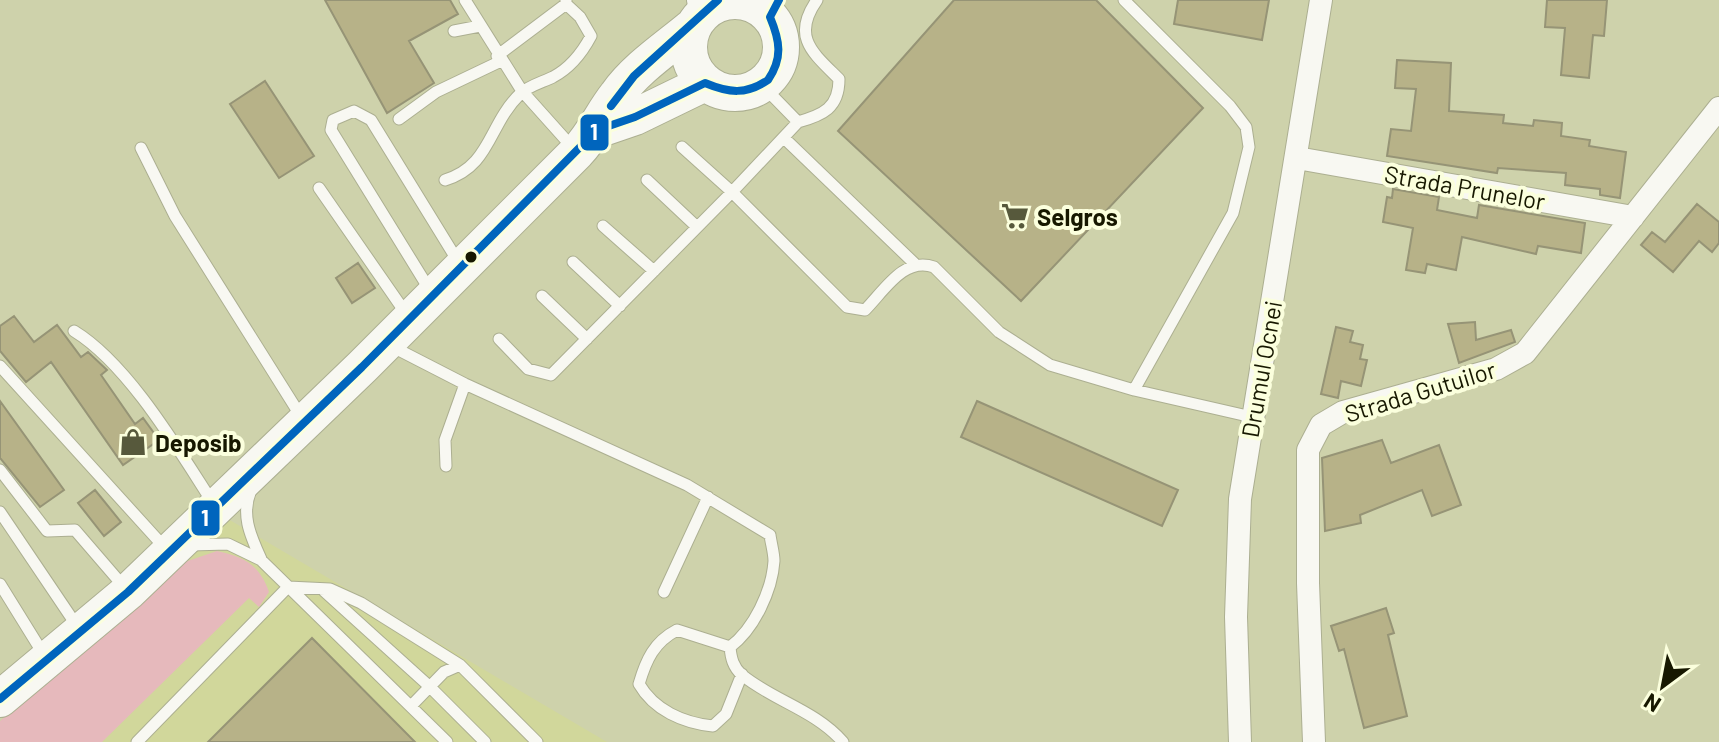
<svg xmlns="http://www.w3.org/2000/svg" width="1719" height="742" font-family="Barlow,sans-serif">
<rect width="100%" height="100%" fill="#ced2ab"/>
<path fill="#d1d79b" d="M228 519 607 742H0V721Z"/>
<path fill="#e6b9bc" d="M217 551C244 557 259 564 269 592L259 607 249 598 102 742H0V721L176 565Z"/>
<path fill="#b7b288" stroke="#969476" stroke-width="2" d="M325 0H450L458 14 409 41 434 83 387 113Z
M954 0H1096L1203 108 1021 301 838 131Z
M1178 0H1269L1262 40 1174 24Z
M1547 0H1607L1604 36 1593 35 1589 78 1561 75 1565 28 1545 27Z
M1397 60 1451 63 1449 111 1504 115 1503 123 1533 126 1534 120 1562 123 1561 136 1590 140 1589 146 1626 152 1620 198 1600 195V189L1565 185 1566 173 1498 168 1497 173 1387 156 1391 129 1411 131 1416 89 1395 88Z
M265 81 314 156 279 178 230 104Z
M1393 189 1439 197 1437 210 1477 218 1479 205 1585 223 1581 253 1538 246 1536 254 1462 237 1456 270 1427 264 1425 273 1406 270 1413 228 1383 222 1387 197 1392 198Z
M1697 204 1719 222V243L1712 252 1699 241 1673 272 1641 245 1652 232 1665 242Z
M358 263 375 288 352 303 336 278Z
M14 316 34 342 57 325 81 357 88 352 107 370 101 375 135 424 143 418 159 440 123 465 51 362 26 382 0 351V326Z
M1475 322 1476 340 1511 330 1515 342 1459 363 1448 324Z
M1336 327 1353 331 1350 342 1363 345 1360 359 1367 360 1361 386 1341 381 1338 398 1321 394Z
M0 401 64 490 40 507 0 458Z
M977 401 1178 490 1162 526 961 437Z
M1382 440 1391 463 1439 445 1461 505 1432 516 1422 490 1360 515 1361 523 1325 531 1322 458Z
M95 490 121 522 104 536 78 503Z
M1386 608 1394 633 1388 635 1407 716 1364 728 1344 649 1339 651 1331 626Z
M312 638 415 742H208Z"/>
<g fill="none" stroke-linecap="round" stroke-linejoin="round">
<g stroke="#acaf91" stroke-width="13">
<path id="service" d="M465 0 522 91 573 148
M1124 0 1230 106 1246 127 1249 147 1233 213 1134 390
M454 31 480 26
M497 56 566 4V0
M762 85 798 122 732 192 847 307 865 310C884 291 904 256 934 267L999 332 1050 365 1134 390 1252 417
M399 119 436 92 501 61
M798 122C823 115 839 108 839 79 813 53 791 37 817 0
M784 138 914 263
M141 148 175 216 302 418
M445 180C491 166 488 125 520 94 528 86 543 82 553 77 570 68 582 53 591 36L580 17 566 4
M647 180 697 227
M319 188 407 315
M603 226 654 271
M573 262 620 306
M431 292 331 130 333 120 354 111 371 120 459 263
M542 296 587 339
M74 331C128 364 178 449 213 503
M499 339 528 369 551 375 732 192 682 147
M389 345 465 384 687 485 770 535C771 543 774 553 774 561 772 591 754 629 730 647 731 658 733 667 742 675 774 701 815 710 843 742
M0 366 166 549
M446 466 445 440 465 384
M0 470 47 531 75 530 125 588
M252 488C240 513 250 535 261 559
M0 512 79 629
M190 545 228 544 261 560 447 742
M0 584 44 655
M324 591 429 686 485 742
M664 592 708 497
M730 647 677 630C654 642 646 660 639 684 654 710 683 723 713 726L726 714 742 674
M411 706 444 672 460 665
M137 742 288 587 330 589 361 603 460 665 537 742"/>
</g>
<g stroke="#acaf91" stroke-width="24">
<path id="minor" d="M698 0 701 14
M1297 158 1633 217
M1240 742 1236 617 1240 499 1321 0
M1314 742 1308 583V450L1321 425 1343 412 1496 369 1525 353 1719 108"/>
</g>
<g stroke="#acaf91" stroke-width="38">
<path id="primary" d="M689 47a46 46 0 1 1 92 0a46 46 0 1 1-92 0Z
M597 130 635 117 705 83
M0 699 128 592 362 367 577 152C594 134 602 114 617 95 636 68 667 48 692 27"/>
</g>
<use href="#service" stroke="#f8f8f2" stroke-width="11"/>
<use href="#minor" stroke="#f8f8f2" stroke-width="22"/>
<use href="#primary" stroke="#f8f8f2" stroke-width="36"/>
<g stroke="#fbffdd" stroke-width="14">
<path id="bus-1" d="M611 106 634 76 718 0
M0 699 128 592 362 367 597 130 635 117 705 83C729 93 746 95 768 80 783 58 780 41 770 17L779 0"/>
</g>
<use href="#bus-1" stroke="#0065bd" stroke-width="8"/>
</g>
<defs>
<g id="supermarket-bare" transform="scale(2.16)"><path d="M-6-5.5h2.5l.6 2H6L4.5 2H-2.5L-4.4-4H-6ZM-1.5 3.2a1.3 1.3 0 1 0 .1 0ZM3 3.2a1.3 1.3 0 1 0 .1 0Z" fill="#57593c" stroke="#fbffdd" stroke-width="2.5" paint-order="stroke"/></g>
<g id="shop-bare" transform="scale(2.16)"><path d="M-5-2.5h2.3a2.7 3.5 0 0 1 5.4 0H5L5.5 6h-11ZM-1.5-2.5h3a1.5 2.3 0 0 0-3 0Z" fill="#57593c" stroke="#fbffdd" stroke-width="2.5" paint-order="stroke"/></g>
</defs>
<g fill-rule="evenodd">
<use href="#supermarket-bare" x="1015" y="216"/>
<use href="#shop-bare" x="133" y="442"/>
</g>
<circle fill="#171800" stroke="#fbffdd" stroke-width="3" cx="471" cy="257" r="7"/>
<g text-anchor="middle" dominant-baseline="central" stroke-width="8" stroke-linejoin="round" paint-order="stroke">
<g font-size="24" fill="#171800" stroke="#fbffdd">
<text transform="translate(1465 187) rotate(10)">Strada Prunelor</text>
<text transform="translate(1261 369) rotate(-80)">Drumul Ocnei</text>
<text transform="translate(1420 391) rotate(-17)">Strada Gutuilor</text>
</g>
<g font-size="24" font-weight="bold" fill="#171800" stroke="#fbffdd" text-anchor="start">
<text x="1037" y="216">Selgros</text>
<text x="155" y="442">Deposib</text>
</g>
</g>
<g stroke="#fbffdd" stroke-width="3">
<rect x="579" y="113" width="31" height="39" rx="8" fill="#0065bd"/>
<rect x="190" y="499" width="31" height="38" rx="8" fill="#0065bd"/>
</g>
<g font-size="22" text-anchor="middle" font-weight="bold" fill="#fff">
<text x="594" y="140">1</text>
<text x="205" y="526">1</text>
</g>
<g transform="translate(1663 686) rotate(212)" stroke="#fbffdd" stroke-width="6" paint-order="stroke">
<path d="M0-6L14 30L0 20L-14 30Z" fill="#171800"/>
<text y="-12" font-size="22" font-weight="bold" text-anchor="middle" fill="#171800">N</text>
</g>
</svg>
